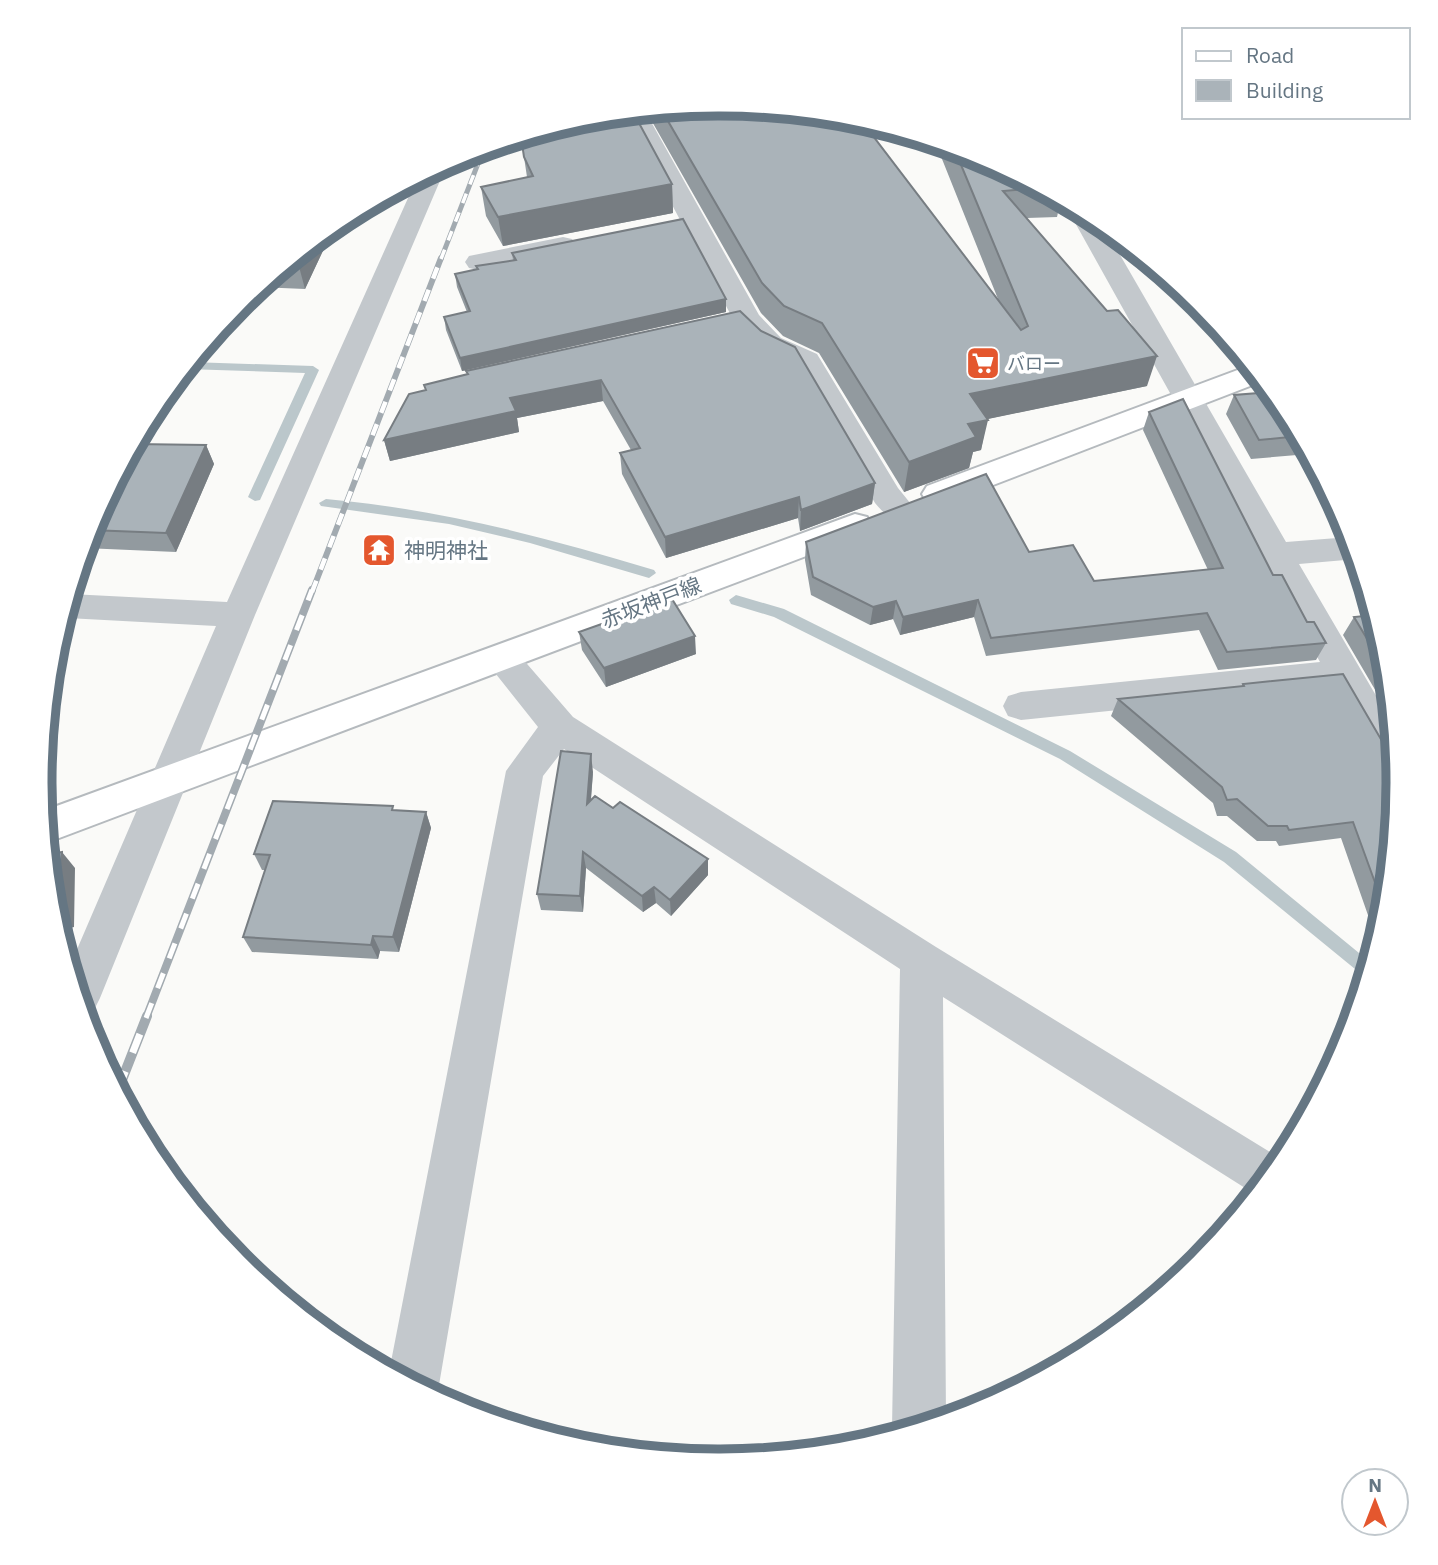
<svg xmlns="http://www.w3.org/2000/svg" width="1438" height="1565" font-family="'IBM Plex Sans','Noto Sans JP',sans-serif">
<rect width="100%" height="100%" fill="#fafaf8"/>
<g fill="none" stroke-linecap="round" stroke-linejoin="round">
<path fill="#bbc7cb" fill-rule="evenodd" d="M190 362 313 366 319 370 260 500 255 501 248 497 305 373 185 369Z
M326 499C439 509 546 537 654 570L656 573 649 578 530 543 449 524 321 506 319 503Z
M736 595 784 609 1070 751 1236 852 1370 962 1366 978 1224 862 1060 759 774 617 731 604 729 600Z"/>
<g stroke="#b5babe" stroke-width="4">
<path id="major" d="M1251 365 1263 381 949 502 938 505 927 502 922 494 927 486Z
M855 514 867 517 871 525 867 533 46 843 43 811Z"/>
</g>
<path fill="#c3c8cc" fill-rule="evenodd" d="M645 111 759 315 781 338 817 354 898 488 915 509 910 517C893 522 886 516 875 503L796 366 761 350 733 319 623 113Z
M442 165 445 169 255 615 100 998 93 1012 84 1016 69 968 216 626 67 618 63 617 70 594 227 602 417 178Z
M1072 205 1101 222 1286 542 1350 537 1357 559 1299 564 1392 723 1397 779 1383 775 1334 688 1021 720 1008 716 1003 706 1008 696 1021 692 1320 662 1068 210Z
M563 237 572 239 576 245 572 251 478 270 469 268 465 262 469 256Z
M502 646 515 650 573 717 936 947 1283 1160 1253 1193 943 997 946 1420 895 1435 892 1428 900 969 564 749 543 776 439 1385 434 1396 389 1372 506 771 538 727 484 659 489 650Z"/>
<use href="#major" fill="#fff" fill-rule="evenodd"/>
<g stroke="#a2aab0" stroke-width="5">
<path id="rail-far3" d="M441 259 484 148"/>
</g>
<g stroke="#a2aab0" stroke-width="6">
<path id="rail-far2" d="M312 592 441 258"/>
</g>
<g stroke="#a2aab0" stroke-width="8">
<path id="rail-far1" d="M146 1018 312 590"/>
</g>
<g stroke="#a2aab0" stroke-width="10">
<path id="rail" d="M118 1090 147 1016"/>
</g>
<use href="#rail-far3" stroke="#fff" stroke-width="3.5" stroke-dasharray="10" stroke-linecap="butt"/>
<use href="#rail-far2" stroke="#fff" stroke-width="4.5" stroke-dasharray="12" stroke-linecap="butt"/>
<use href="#rail-far1" stroke="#fff" stroke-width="5" stroke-dasharray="16" stroke-linecap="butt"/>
<use href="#rail" stroke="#fff" stroke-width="7" stroke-dasharray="20" stroke-linecap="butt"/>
</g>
<path fill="#929a9f" d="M719 104 998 299 940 154 942 144 979 156 1061 199 1057 217 1027 218 1147 386 987 419 981 450 973 452 969 468 904 492 819 353 783 336 761 313 646 111Z
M521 137 672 184 673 213 503 246 486 216 481 187 527 177Z
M336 223 305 289 258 287Z
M512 253 726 299V312L462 371 446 330 444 317 467 312 457 287 455 274 477 270 476 266 513 260Z
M740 311 875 483 872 504 800 531 798 518 666 558 622 474 620 453 631 450 603 401 517 418 519 432 390 461 384 440 426 390 424 385Z
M1234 395 1284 406 1309 454 1251 459 1226 414Z
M1149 412 1273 575 1307 622 1326 643 1316 660 1218 670 1199 630 986 656 974 617 900 635 893 619 870 625 811 595 805 560 806 542 1094 581 1208 570 1143 430Z
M206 445 214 464 176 552 84 548 92 522Z
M1354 617 1385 650 1391 717 1343 635Z
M579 632 696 654 606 687 582 650Z
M1243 684 1398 783 1385 915 1378 938H1376L1341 838 1279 846 1276 841H1257L1227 816H1217L1213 803 1111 716 1118 699 1241 687Z
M593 772 591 800 708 875 671 916 656 903 643 912 586 868 583 912 541 910 537 894Z
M394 810 426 812 431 828 399 952 380 951 378 959 252 952 243 937 265 870H262L254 854Z"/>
<path fill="#777d82" d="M672 184 673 213 503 246 498 217Z
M336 223 305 289 297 259 300 253Z
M726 299V312L462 371 460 358Z
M1157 356 1147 386 964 424 970 394Z
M601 380 603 401 517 418 519 432 390 461 384 440 510 398Z
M988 420 981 450 973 452 969 468 904 492 909 462 968 424Z
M206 445 214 464 176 552 166 533Z
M875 483 872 504 800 531 801 510Z
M799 497 798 518 666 558 665 537Z
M978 600 974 617 900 635 903 617Z
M896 601 893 619 870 625 873 607Z
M695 636 696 654 606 687 604 668Z
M591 754 593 772 589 821 587 804Z
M426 812 431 828 399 952 393 937Z
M62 852 75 868 74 927 58 931 53 913Z
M583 852 586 868 583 912 580 896Z
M708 859V875L671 916 670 900Z
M654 887 656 903 643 912 642 896Z
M373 936 380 951 378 959 371 945Z"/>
<path fill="#aab3b9" stroke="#777d82" stroke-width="2" d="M719 104 852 117 860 119 1021 330 1028 326 954 148 979 156 1041 188 1003 191 1107 311 1118 310 1157 356 970 394 988 420 968 424 976 437 909 462 822 323 784 306 762 283 661 109Z
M633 112 672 184 498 217 481 187 533 176 524 157 521 137 587 117Z
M683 219 726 299 460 358 444 317 470 311 455 274 478 269 476 266 516 260 512 253Z
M740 311 761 331 795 347 875 483 801 510 799 497 665 537 620 453 640 448 601 380 510 398 516 411 384 440 409 394 426 390 424 385 468 374 466 371Z
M1273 392 1284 406 1300 436 1259 440 1234 395Z
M1183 399 1273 575H1282L1307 622H1314L1326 643 1227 652 1207 613 991 638 978 600 903 617 896 601 873 607 813 577 806 542 986 474 1029 552 1073 545 1094 581 1223 568 1149 412Z
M134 444 206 445 166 533 90 530 92 522Z
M672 599 695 636 604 668 579 632Z
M1374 615 1385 650 1387 672 1354 617Z
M1343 674 1393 760 1396 761 1398 783 1397 795H1391L1395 806 1385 910 1353 822 1289 830 1287 826H1268L1237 799 1227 800 1222 787 1118 699 1244 686 1243 684Z
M561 751 591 754 587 804 595 796 613 808 620 802 708 859 670 900 654 887 642 896 583 852 580 896 537 894Z
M273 801 393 806 392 810 426 812 393 937 373 936 371 945 243 937 270 855 254 854Z
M62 852 60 911 53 913 47 855Z"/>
<defs>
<g id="supermarket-square" transform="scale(1.75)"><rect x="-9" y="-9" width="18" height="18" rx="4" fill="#e4572e" stroke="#fff"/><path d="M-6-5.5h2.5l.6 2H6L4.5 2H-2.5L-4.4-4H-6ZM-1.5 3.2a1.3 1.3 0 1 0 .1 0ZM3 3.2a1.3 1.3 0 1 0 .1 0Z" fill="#fff"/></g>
<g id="temple-square" transform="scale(1.75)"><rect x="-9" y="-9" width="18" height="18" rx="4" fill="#e4572e" stroke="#fff"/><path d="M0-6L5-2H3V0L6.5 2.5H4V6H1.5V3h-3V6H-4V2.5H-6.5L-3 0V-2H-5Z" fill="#fff"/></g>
</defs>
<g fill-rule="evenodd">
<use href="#supermarket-square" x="983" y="363"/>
<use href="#temple-square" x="379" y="550"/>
</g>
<g text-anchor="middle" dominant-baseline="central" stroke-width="7" stroke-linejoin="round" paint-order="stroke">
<g font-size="18" fill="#657683" stroke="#fff" text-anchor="start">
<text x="1007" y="363">バロー</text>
</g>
<g font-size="21" fill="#657683" stroke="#fff" text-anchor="start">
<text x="404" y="550">神明神社</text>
</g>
<g font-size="21" fill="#657683" stroke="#fff">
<text transform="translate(651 602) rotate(-21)">赤坂神戸線</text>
</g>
</g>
<path d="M0 0H1438V1565H0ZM718 116H720A666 666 0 0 1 1386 782V783A666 666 0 0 1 720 1449H718A666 666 0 0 1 52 783V782A666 666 0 0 1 718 116Z" fill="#fff" fill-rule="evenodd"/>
<path fill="none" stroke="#657683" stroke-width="9" d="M718 116H720A666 666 0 0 1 1386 782V783A666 666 0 0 1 720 1449H718A666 666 0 0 1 52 783V782A666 666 0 0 1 718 116Z"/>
<rect x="1182" y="28" width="228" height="91" fill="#ffffff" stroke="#c1c8cd" stroke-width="2"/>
<rect x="1196" y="51" width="35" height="10" fill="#ffffff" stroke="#c1c8cd" stroke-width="2"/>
<text x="1246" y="63" font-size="21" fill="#657683">Road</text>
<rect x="1196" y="80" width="35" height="21" fill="#aab3b9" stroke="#c1c8cd" stroke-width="2"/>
<text x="1246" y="98" font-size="21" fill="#657683">Building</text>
<g transform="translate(1375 1502)"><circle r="33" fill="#ffffff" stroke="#c1c8cd" stroke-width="2"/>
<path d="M0-5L12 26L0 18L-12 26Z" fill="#e4572e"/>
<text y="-10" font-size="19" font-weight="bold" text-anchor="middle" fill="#657683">N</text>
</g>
</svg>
